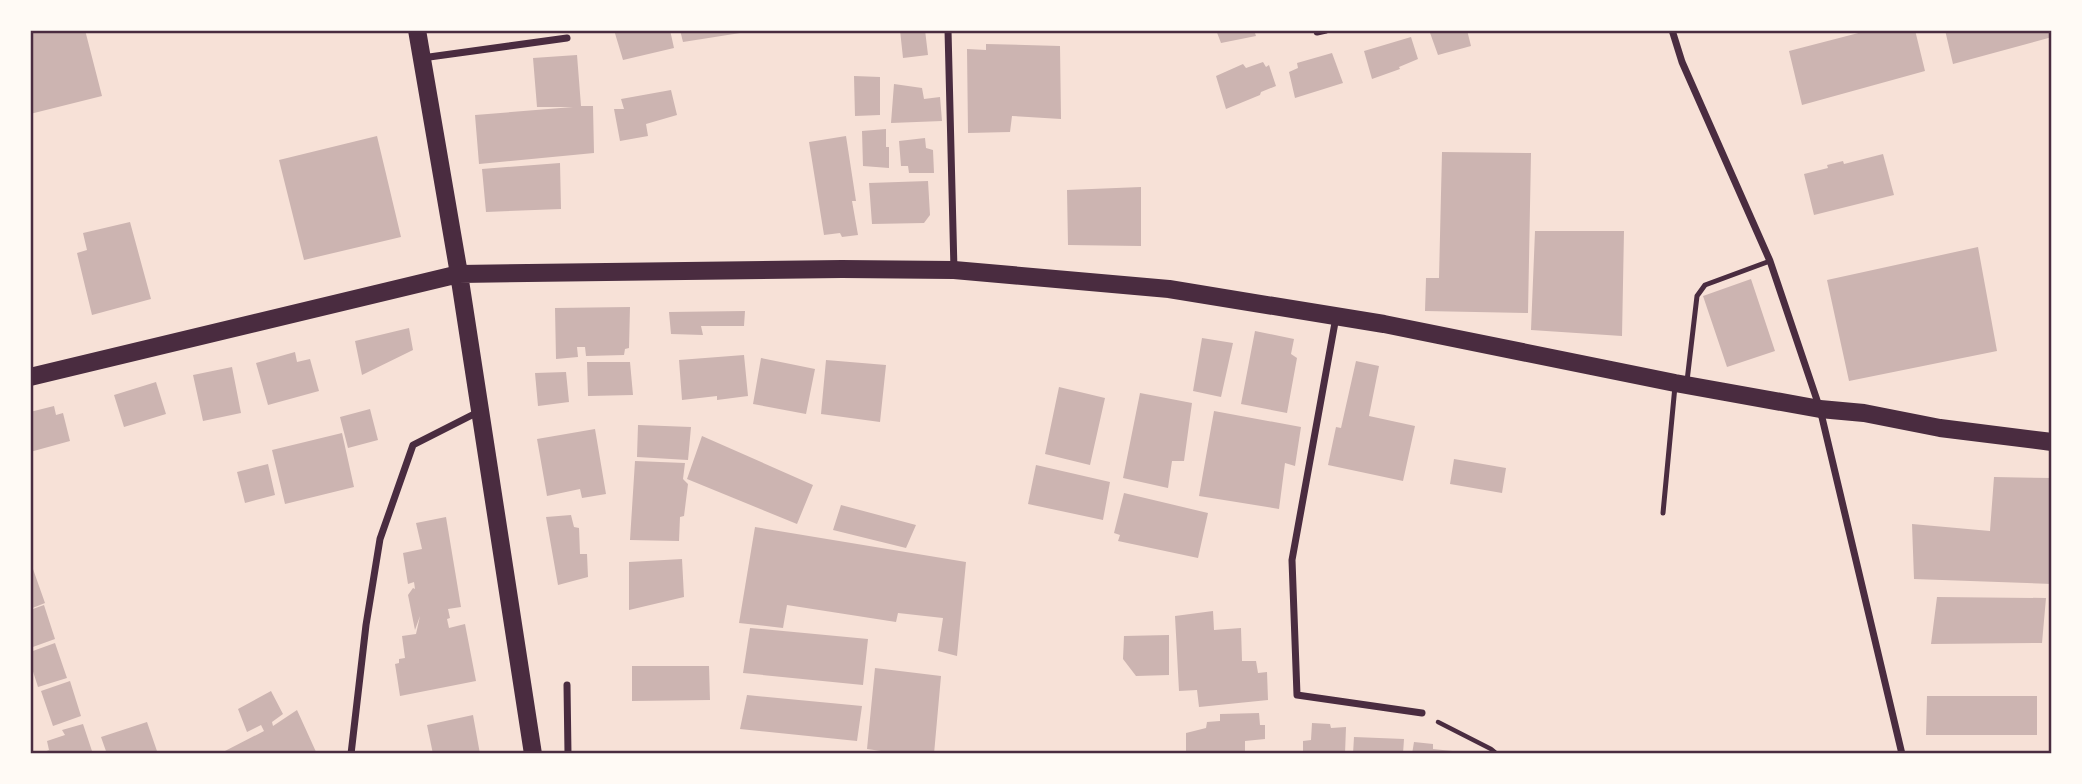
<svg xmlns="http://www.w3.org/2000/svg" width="2082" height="784" font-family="'Noto Sans',sans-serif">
<rect width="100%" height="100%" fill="#f7e1d7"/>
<path fill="#ccb4b1" d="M30 30H85L102 96 30 114Z
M614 30H670L674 48 623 60Z
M680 30H752L753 31 683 42Z
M900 30H925L928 55 903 58Z
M1216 30H1254L1256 36 1221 43Z
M1429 30H1467L1471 46 1438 55Z
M1870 30H1915L1925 71 1802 105 1789 51Z
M1945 30H2052V37L1953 64Z
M1411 37 1418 59 1399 67 1400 69 1372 79 1364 51Z
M986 44 1060 46 1061 119 1012 116 1010 132 968 133 967 49 986 50Z
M1332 53 1343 83 1295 98 1289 72 1298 68 1297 63Z
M577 55 581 106H593L594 153 479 164 475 115 573 107H537L533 58Z
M1263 62 1266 67 1269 65 1276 86 1261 92 1260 95 1226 109 1216 76 1243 64 1246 68Z
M854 76 880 77V115L855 116Z
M894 84 922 88 924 99 940 97 942 121 891 123Z
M671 90 677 115 646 124 648 136 620 141 614 109H624L621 99Z
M886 129V147H889V168L863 166 862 131Z
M377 136 401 237 304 260 279 160Z
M846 136 856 201H852L858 235 842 237 840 233 824 235 809 142Z
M925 138 926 148 933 150 934 173H909L908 166H901L899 141Z
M1442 152 1531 153 1528 313 1425 311 1426 278H1439Z
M1883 154 1894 195 1814 215 1804 174 1828 168 1827 165 1843 161 1844 164Z
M560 163 561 209 486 212 482 169Z
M928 181 930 215 924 223 872 224 869 183Z
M1141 187V246L1068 245 1067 190Z
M130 222 151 299 92 315 77 253 87 250 83 233Z
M1535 231H1624L1622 336 1531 330Z
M1978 247 1997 351 1849 381 1827 280Z
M1751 279 1775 351 1727 367 1703 296Z
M630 307 629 348 625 349 624 355 586 356 585 347H577L578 357 556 359 555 308Z
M745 311 744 326H701L703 335 671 334 669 312Z
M409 328 413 350 362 375 355 341Z
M1255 331 1294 339 1291 354 1297 358 1287 413 1241 404Z
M1202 338 1233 343 1221 397 1193 391Z
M295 352 297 362 310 359 319 391 268 405 256 363Z
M744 355 748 396 717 400V396L682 400 679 360Z
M761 358 815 369 806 414 753 404Z
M826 360 886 365 880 422 821 414Z
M1356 361 1379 366 1369 416 1415 426 1403 481 1328 465 1336 427 1341 428Z
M587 362H630L633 395 588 396Z
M232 367 241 413 203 421 193 375Z
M566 372 569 402 538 406 535 373Z
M156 382 166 414 124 427 114 395Z
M1059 387 1105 398 1090 465 1045 454Z
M1140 393 1192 403 1184 461H1172L1168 488 1123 478Z
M54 406 56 415 63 413 70 441 30 452V412Z
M370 409 378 440 348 448 340 417Z
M1214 411 1301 427 1295 466 1285 463 1279 509 1199 496Z
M638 425 691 427 688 460 637 457Z
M595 429 606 494 582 498 580 489 547 496 537 439Z
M342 433 354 487 285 504 272 450Z
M702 436 813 485 797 524 687 479Z
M1454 459 1506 468 1502 493 1450 484Z
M635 461 685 463 683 479 688 484 684 516 680 517 679 541 630 540Z
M268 464 275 495 245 503 237 472Z
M1036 465 1110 482 1103 520 1028 504Z
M1994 477 2052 478V584L1914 579 1912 524 1990 531Z
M1124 493 1208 513 1198 558 1118 541 1120 535 1114 533Z
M841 505 916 525 906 548 833 530Z
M571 515 574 527 579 528 580 554H587L588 577 558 585 546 517Z
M446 517 461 607 448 609 450 618 447 619 449 628 465 624 476 681 400 696 395 664 399 663V659L405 658 402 636 416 634 420 616 415 630 408 595 413 588 415 589 414 582 408 584 403 553 422 549 416 523Z
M755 527 966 562 957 656 938 651 943 618 898 613 896 622 787 605 783 628 739 623Z
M682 559 684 597 629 610V562Z
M33 569 45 603 30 609V570Z
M1937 597 2046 598 2042 643 1931 644Z
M44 605 55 639 30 648V610Z
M1213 611 1214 630 1241 628 1242 661H1256L1258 673 1267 672 1268 700 1199 707 1197 690 1179 691 1175 616Z
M750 628 868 639 863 685 743 673Z
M1169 635V675L1136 676 1123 659 1124 636Z
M55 643 67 678 38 687 30 662V652Z
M632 666H709L710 700 632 701Z
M875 668 941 676 934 754H902L867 749Z
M70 681 81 716 53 726 41 691Z
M271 691 283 714 272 722 273 726 297 710 317 754H226L225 751 264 731 261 725 247 732 238 709Z
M747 695 862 706 857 741 740 729Z
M1927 696H2037V735H1926Z
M1259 713 1260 725H1265V739L1245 741V752L1186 754V733L1206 728 1207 722 1220 721V714Z
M473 715 480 754H433L427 725Z
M147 722 158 754H107L101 737Z
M1312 723 1330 724 1331 728 1346 727 1345 754H1303V741L1311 740Z
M83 724 93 754H39L49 750 47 741 65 735 62 730Z
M1354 737 1404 739 1403 754H1353Z
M1414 742 1433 744V749L1462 752V754H1412Z"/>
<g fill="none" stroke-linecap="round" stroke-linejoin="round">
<path stroke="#4a2c40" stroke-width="4.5" d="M1438 722 1491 749 1497 754"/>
<path stroke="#4a2c40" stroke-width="5" d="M1687 381 1697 296 1705 285 1770 261
M1663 513 1675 386"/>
<path stroke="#4a2c40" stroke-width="7" d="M948 30 954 270
M1672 30 1682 62 1770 261 1820 409 1902 754
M1317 32 1326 30
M422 58 567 38
M1336 317 1292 560 1297 695 1422 713
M567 685 568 754
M351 754 366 625 380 539 413 445 480 411"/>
<path stroke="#4a2c40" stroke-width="18" d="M417 30 459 274 533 754
M30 377 459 274 842 269 954 270 1169 289 1384 324 1675 383 1820 409 1864 413 1940 428 2052 442"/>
</g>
<rect width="2082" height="784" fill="none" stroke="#fffaf5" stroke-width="63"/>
<rect x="32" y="32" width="2018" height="720" fill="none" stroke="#4a2c40" stroke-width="2.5"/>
</svg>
